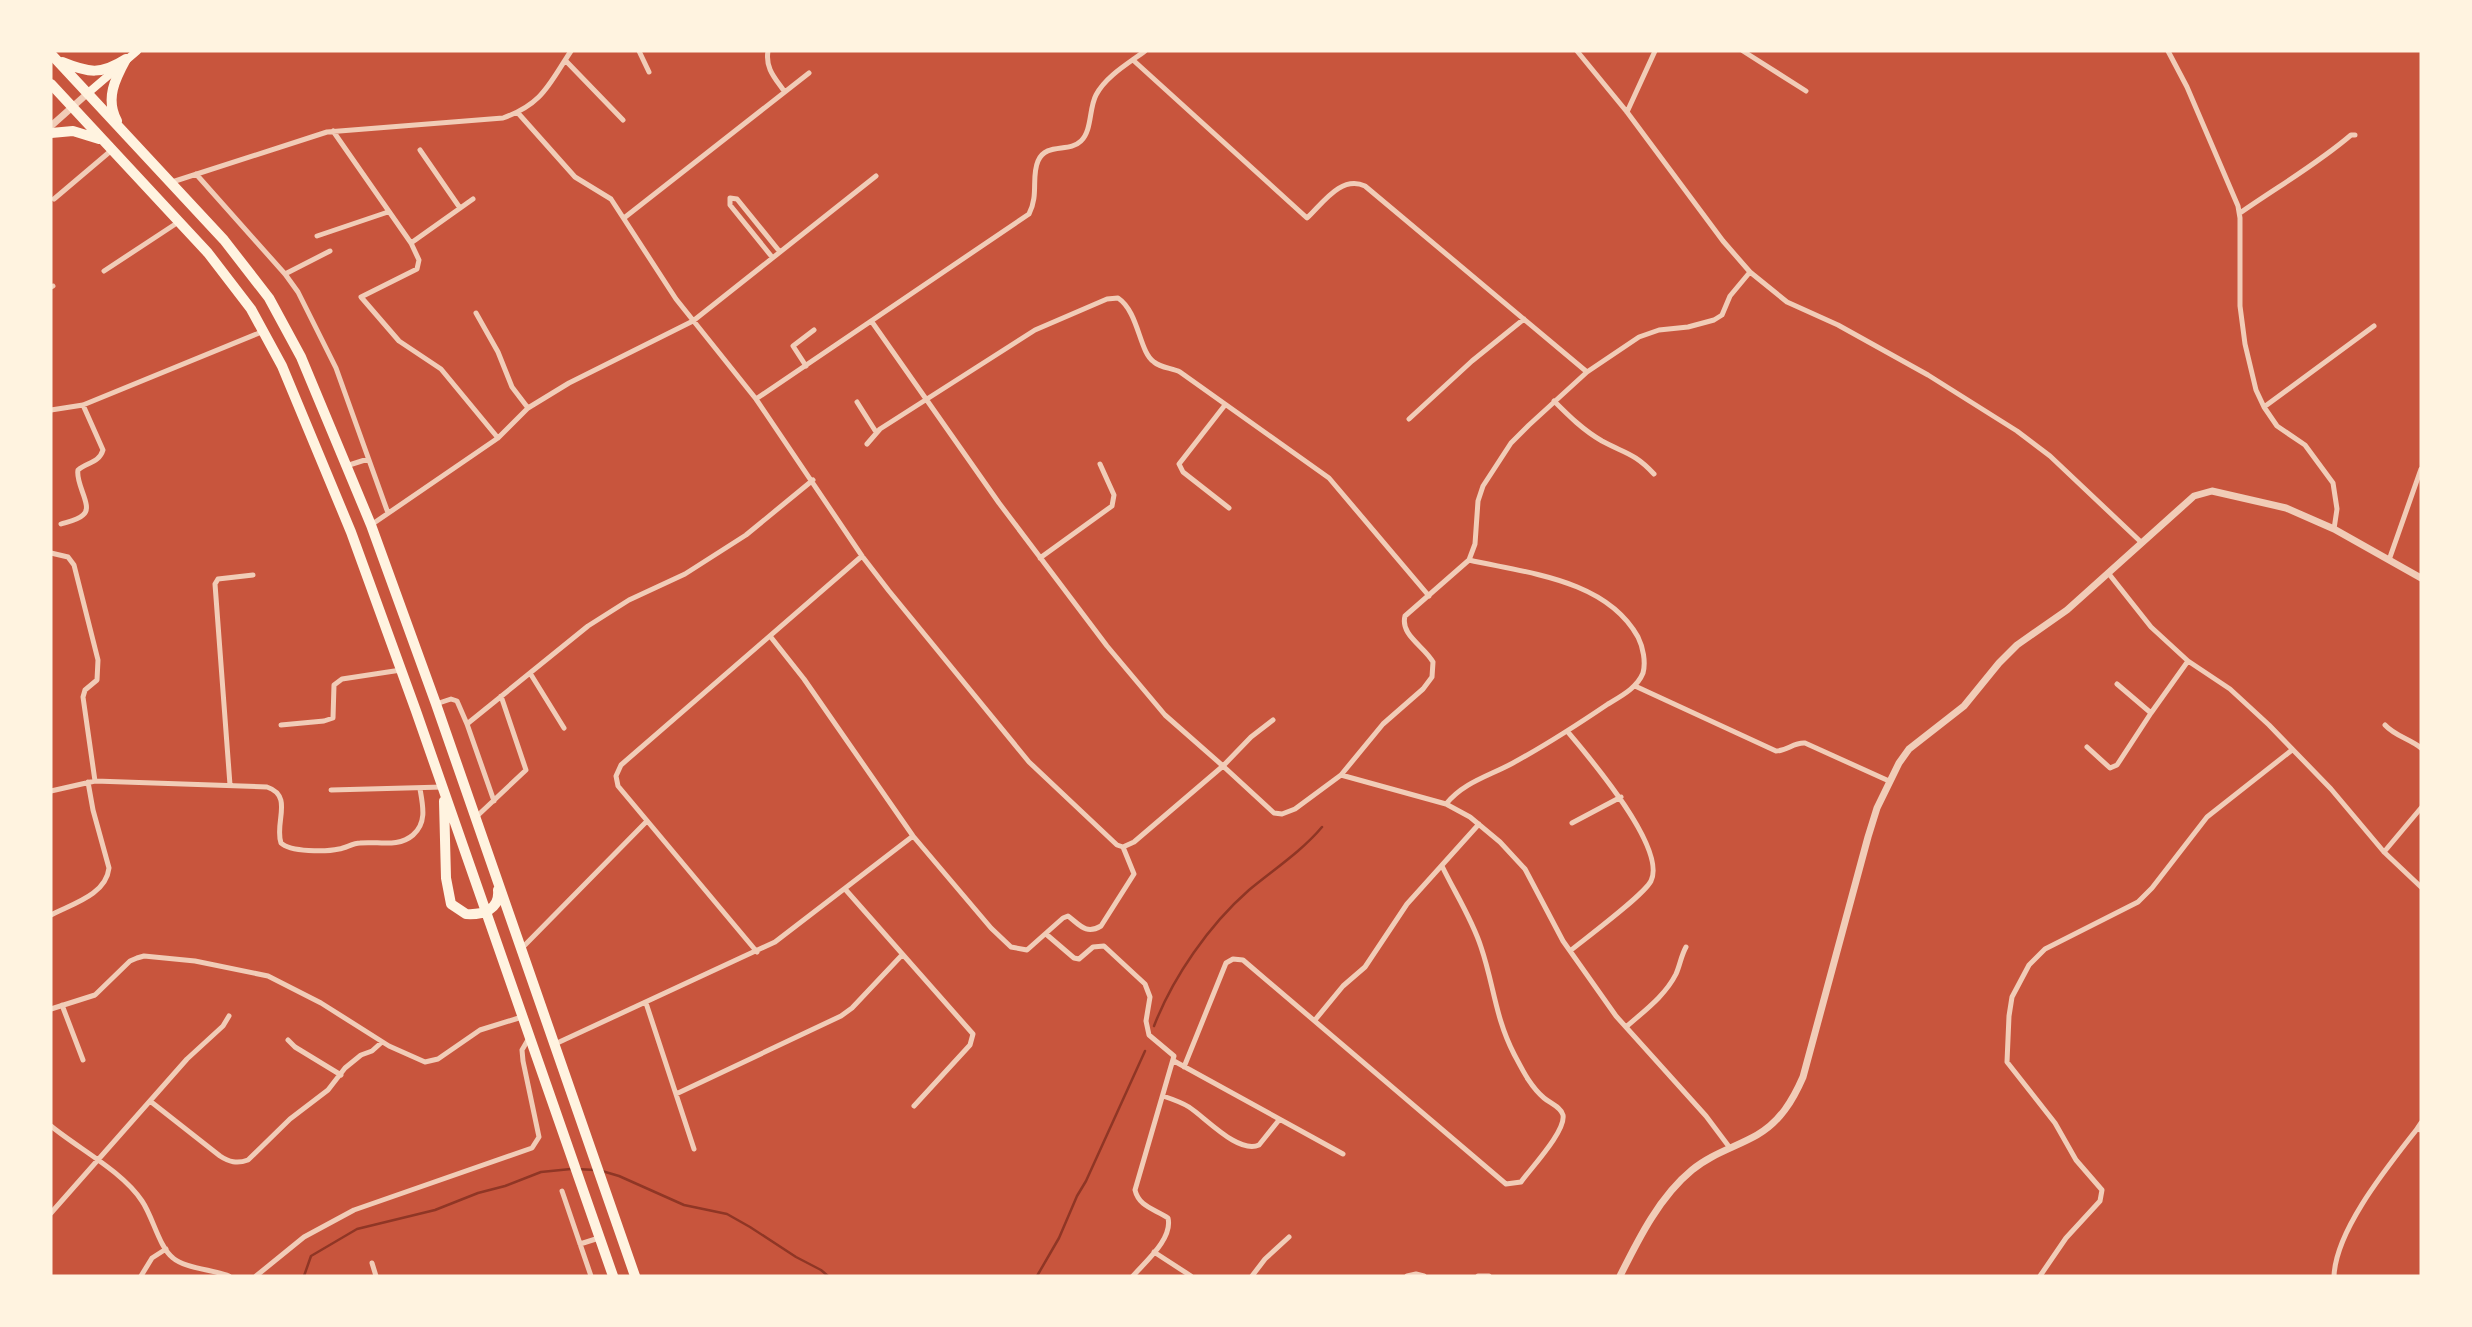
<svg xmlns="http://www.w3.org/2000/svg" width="2472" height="1327" font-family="'Libre Baskerville',serif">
<rect width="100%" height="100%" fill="#c8553d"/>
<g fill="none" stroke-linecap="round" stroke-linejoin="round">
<path stroke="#8f3625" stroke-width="2.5" d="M1154 1026C1173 977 1209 925 1249 890 1273 870 1302 851 1322 827
M577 1169 595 1170
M602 1171 619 1176 684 1205 727 1214 750 1227 796 1257 821 1270 828 1276
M304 1276 311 1256 357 1229 435 1210 478 1193 505 1186 541 1172 571 1169
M1037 1276 1059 1238 1077 1196 1086 1181 1145 1051"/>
<path stroke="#f1ccb7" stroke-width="5" d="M639 51 649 72
M768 51C765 68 775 78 784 91
M1577 51 1627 112 1723 241 1750 272 1787 302 1838 325 1928 375 2017 431 2050 456 2142 543
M1743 51 1806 91
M2168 51 2187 87 2238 206 2240 218V306L2245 344 2256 390 2264 407 2277 426 2305 445 2333 483 2337 509 2334 529
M565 60 623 120
M1133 60 1307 218C1323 203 1341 175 1365 186L1587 372
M1627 112 1655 51
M518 113 575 177 611 199 676 299 756 399 862 556 889 591 1029 762 1117 845 1123 847 1134 842 1223 766 1274 813 1282 814 1295 809 1341 775 1383 724 1423 689 1432 677 1433 662C1424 646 1400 635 1405 616L1469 560 1475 544 1478 501 1483 486 1511 443 1529 425 1587 372 1639 337 1659 330 1688 327 1714 320 1722 315 1730 296 1750 272
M333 131 411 243 419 260 417 269 361 297 399 341 441 369 498 438
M420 150 460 208
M196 174 285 274 298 292 336 368 388 513
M172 182 327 132 503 118C543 104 549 84 571 51
M54 199 113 149
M2240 213C2277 187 2316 165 2351 135H2355
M624 218 809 73
M317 236 388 212
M411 243 473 199
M772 257 730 205V198L737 199 780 252
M104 271 180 221
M285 274 330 251
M51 287 53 286
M476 313 498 352 512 387 528 408
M872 322 999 503 1107 646 1165 715 1223 766 1251 737 1273 720
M806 366 793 346 814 330
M756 399 1029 214C1039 195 1031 177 1038 161 1046 142 1069 153 1081 141 1092 131 1089 108 1096 95 1106 76 1129 63 1145 51
M1554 401C1569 416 1583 430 1602 441 1624 453 1635 453 1654 474
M857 402 876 432
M1225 405 1179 464 1183 472 1229 508
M2264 407 2374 326
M51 410 83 405 264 331
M1409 419 1472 361 1524 319
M867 444 880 429 1035 330 1107 299 1118 298C1139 312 1139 352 1154 362 1161 368 1172 368 1180 372L1329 478 1429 596
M346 466 368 459
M61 524C67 522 78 520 83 515 94 507 75 484 78 470 87 462 99 463 103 450L83 405
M371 525 498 438 528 408 569 383 693 321 876 176
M51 553 68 557 74 565 98 660 97 680 85 690 83 697 95 781
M1040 558 1112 506 1114 495 1100 464
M2389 560 2421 469
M2109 574 2151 627 2188 661 2230 689 2269 725 2331 789 2384 852 2421 887
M770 636 804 679 913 836 991 928 1011 947 1027 950 1063 918 1068 916C1080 925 1086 935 1101 926L1134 874 1123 847
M530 673 564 728
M2117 684 2151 713
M1635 686 1776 751C1787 751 1794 742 1805 743L1889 781
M436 704 451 699 457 701 467 724 494 801
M467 724 588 626 629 600 685 574 746 535 813 480
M281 725 324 721 333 718 334 685 342 679 401 670
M2385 725C2395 736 2410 739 2421 748
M1567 731C1589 757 1667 848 1651 881 1643 896 1586 938 1570 951
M2087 747 2110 768 2117 765 2151 713 2188 661
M1341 775 1446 804 1470 817 1500 842 1525 869 1563 941 1616 1016 1706 1116 1730 1148
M230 785 215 584 218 579 253 575
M331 790 443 787
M51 791 95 781 267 787C294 796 274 823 281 843 290 852 326 852 339 849 346 848 353 843 360 843 378 841 398 848 413 835 427 823 423 806 420 789
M1446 804C1464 782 1489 776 1513 763 1546 745 1577 725 1608 704 1621 696 1637 688 1643 673 1646 662 1643 647 1638 637 1606 579 1526 573 1469 560
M475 818 526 770 501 696
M1572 823 1621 797
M2384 852 2421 808
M845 889 973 1034 970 1045 914 1106
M51 915C72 904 106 895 109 868L93 810 88 782
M1046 934 1074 958 1079 959 1093 947 1104 946 1145 984 1150 997 1146 1021 1149 1035 1174 1056 1135 1190C1139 1207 1155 1209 1168 1218 1173 1239 1145 1262 1133 1276
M522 948 647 821
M757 952 618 786 616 776 621 765 862 556
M646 1003 694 1149
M62 1005 83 1060
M51 1009 95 995 130 961 137 958 144 956 195 961 268 976 321 1003 389 1046 425 1062 438 1059 480 1030 522 1017
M1315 1020 1343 986 1365 967 1407 904 1479 824
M1626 1027C1644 1011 1665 996 1676 974 1680 965 1681 956 1686 947
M288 1040 295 1047 341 1075
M555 1044 775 942 913 836
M1174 1061 1343 1154
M1184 1067 1226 963 1233 959 1243 960 1506 1184 1521 1182C1531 1168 1566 1131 1563 1115 1561 1107 1550 1103 1544 1098 1530 1086 1522 1069 1514 1054 1495 1017 1494 985 1481 947 1472 919 1455 893 1442 866
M676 1094 841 1016 852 1008 902 955
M1163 1096C1172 1099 1181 1102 1189 1107 1206 1118 1238 1154 1259 1145L1279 1120
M150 1101 220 1156C229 1162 237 1164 248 1160L290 1119 328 1090 345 1068 361 1055 372 1051 382 1042
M2421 1123 2417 1129 2421 1130
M51 1126C79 1149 122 1171 142 1201 153 1217 159 1247 173 1258 184 1268 214 1270 229 1276
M562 1191 591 1276
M51 1213 187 1059 223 1026 229 1016
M580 1244 599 1238
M1154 1252 1191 1276
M372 1263 376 1276
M141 1276 152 1258 166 1249
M256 1276 304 1237 354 1210 532 1148 539 1137 523 1061 522 1050 529 1038
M1252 1276 1265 1259 1289 1237
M1407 1276 1416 1274 1424 1276
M1478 1276H1489
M2040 1276 2066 1238 2100 1201 2102 1190 2076 1160 2055 1123 2007 1062 2009 1016 2012 997 2029 965 2045 949 2138 902 2152 888 2207 817 2292 750
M2334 1276C2336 1229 2389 1165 2417 1129"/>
<path stroke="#f1ccb7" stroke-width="7" d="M51 126 88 93
M1620 1276C1638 1240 1659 1197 1692 1170 1711 1154 1736 1147 1757 1135 1780 1122 1793 1100 1803 1077L1868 837 1877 808 1899 763 1909 749 1964 706 1999 663 2017 645 2067 610 2194 496 2212 491 2286 508 2334 529 2421 578"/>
<path stroke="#fff3e0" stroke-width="8" d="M88 93 137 51"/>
<path stroke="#fff3e0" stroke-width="10" d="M51 54 224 240 269 298 301 357 371 525 436 704 635 1276
M62 62C89 73 101 75 126 59
M51 84 208 253 251 309 282 366 351 532 416 711 613 1276
M117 121C105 99 115 79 126 59
M51 133 73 131 99 139
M444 801 446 878 451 904 466 914C483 915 500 910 498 890"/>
</g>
<rect width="2472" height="1327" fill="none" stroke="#fff3e0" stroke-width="105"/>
</svg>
